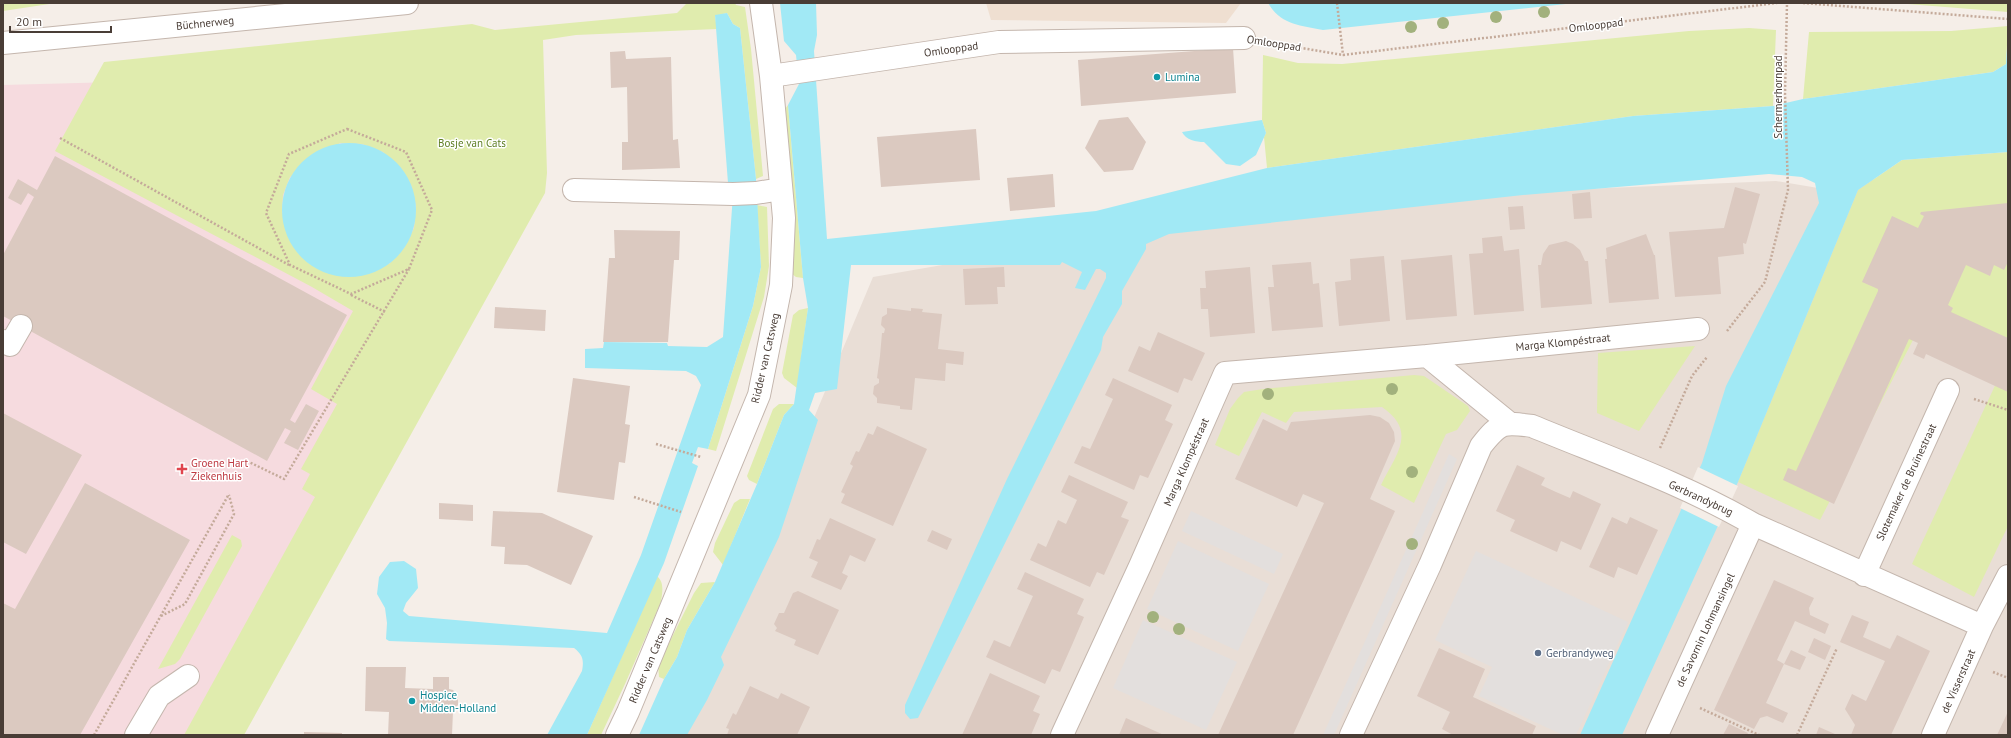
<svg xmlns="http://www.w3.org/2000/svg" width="2011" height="738" font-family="'PT Sans',sans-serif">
<rect width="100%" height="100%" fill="#f5eee8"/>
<path fill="#e9ded6" d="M2008 158V735H681L873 277 1318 200 1776 181 1818 188Z"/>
<path fill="#efdfd1" d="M986 3H1241L1226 23 991 20Z"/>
<path fill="#f6dbdf" d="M496 72 222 735H3V85Z"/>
<path fill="#e0ecae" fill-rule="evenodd" d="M3 3H56L3 11Z
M689 3H735L736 5 745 7 751 49 763 176 756 179 740 28 733 24 727 13 715 16 717 29 576 35 543 40 547 173 545 193 244 735H184L315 497 302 489 310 474 301 469 337 404 311 389 353 311 312 287 55 151 104 62 472 24 495 30 677 13 686 4ZM340 143 362 144 383 152 411 185 416 206 414 228 404 248 389 264 282 213 283 195 290 177Z
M1895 3H2008V12Z
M2008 26 2006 64 1993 72 1803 99 1809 32 1951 31Z
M1749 28 1776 30 1773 106 1633 116 1267 168 1264 137 1266 133 1262 120 1263 55 1298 63 1342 64 1689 31Z
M788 105 803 278 796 277 792 274 783 112Z
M2008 152V526L1974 597 1912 564 1999 377 1913 340 1820 520 1738 482 1858 190 1902 160Z
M757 205 767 207 769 266 764 297 716 451 708 449 753 306 761 267Z
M808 308 797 388 784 378 782 373 793 315 799 310Z
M1695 346 1639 431 1597 413 1598 353Z
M1414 375 1424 376 1468 406 1470 411 1457 430 1446 434 1414 503 1381 485C1396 454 1418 432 1382 407L1294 412 1286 423 1262 412 1239 456 1215 445 1230 409 1238 398 1244 392 1263 389Z
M779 404H794L784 415 757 484 749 480 747 476 773 409Z
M740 499H750L723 565 713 552 715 543 734 503Z
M232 535 241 540 242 546 180 659 175 664 158 669Z
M657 576C665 583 662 593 661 602L625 684 601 735H587Z
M715 582 687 630 677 657 664 679 659 677 658 665 694 593 701 583Z"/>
<path fill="#e3dfdd" d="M1449 454 1457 459 1334 735H1323Z
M1191 511 1283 554 1274 574 1182 531Z
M1178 541 1269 584 1238 651 1147 609Z
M1476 551 1628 622 1576 735H1563L1479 696 1492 667 1435 640Z
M1143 620 1237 662 1206 730 1113 688Z"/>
<path fill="#a1e9f5" d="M780 3H816L817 35 814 51 827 239 1096 211 1267 168 1633 116 1773 106 1803 99 1993 72 2006 64 2008 33V152L1902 160 1858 190 1738 482 1622 735H1580L1702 463 1726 386 1819 203 1815 183 1802 177 1769 174 1523 195 1169 234 1146 244V249L1122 291V304L1103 337 1101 350 918 718 910 719 905 713V705L1007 479 1106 278V273L1100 269H1096L1085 290 1075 288 1082 272 1062 262 1060 265H851L837 389 815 393 809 410 818 420 779 537 721 657 724 665 707 700 687 735H639L664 679 677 657 687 630 715 582 757 484 784 415 794 404 808 308 803 278 788 105 799 84 796 55 784 41Z
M1268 3H1575L1323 30C1300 25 1281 25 1268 3Z
M727 13 733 24 740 28 756 179 761 267 753 306 708 449 698 447 692 463 698 466 664 563 587 735H547L582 671C584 660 583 655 574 648L389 641 386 639 387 623 385 608 377 594 379 577 390 562 404 561 416 569 418 588 406 603 403 611 409 616 607 633 641 555 701 385 696 376 686 371 585 368V349L603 348 604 342 667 343 668 346 707 347 723 337 733 194 728 183 715 15Z
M1262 120 1266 133 1256 155 1240 166 1226 164 1204 142C1196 142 1186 140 1182 132Z
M282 210a67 67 0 1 1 134 0a67 67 0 1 1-134 0Z"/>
<path fill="#f5eee8" d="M1698 467 1738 486 1719 527 1680 508Z"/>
<path fill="#dbc9c0" d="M1233 48 1236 93 1081 106 1078 60Z
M625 51 626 59 671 57 673 140 678 139 680 168 622 170V142H628L627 87 611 88 610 52Z
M1128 117 1146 142 1133 170 1104 172 1085 148 1099 120Z
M976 129 980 180 881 187 877 137Z
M55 156 347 315 290 420 295 423 306 404 319 411 298 450 284 443 291 431 285 428 267 461 3 316V255L34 197 28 193 21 205 8 198 18 179 37 190Z
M1053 174 1055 207 1010 211 1007 178Z
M1735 187 1760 194 1746 244 1743 243 1744 254 1718 257 1721 294 1675 297 1669 232 1724 228Z
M1590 192 1592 218 1574 219 1572 194Z
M2008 203V262L2004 270 1994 265 1990 276 1966 265 1948 305 1953 308 1951 312 2008 338V392L1926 354 1924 359 1913 354 1918 343 1909 339 1834 504 1783 480 1788 468 1796 471 1878 291V289L1862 282 1892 216 1918 228 1924 216 1920 214 1921 212Z
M1523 206 1525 229 1510 230 1508 207Z
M614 230 680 231 679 260H674L668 342H603L609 258H615Z
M1646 234 1654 255H1655L1659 299 1609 303 1605 259H1607L1606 248Z
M1502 236 1504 251 1519 249 1524 311 1474 315 1469 254 1483 253 1482 238Z
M1566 241 1573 244 1580 250 1585 261H1588L1592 304 1541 308 1538 265H1541L1543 254 1549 245Z
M1452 255 1457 316 1406 320 1401 260Z
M1384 256 1390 321 1339 326 1335 282 1351 280 1350 259Z
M1311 262 1313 284 1319 283 1323 327 1272 331 1268 287H1274L1272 265Z
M1004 267 1005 287H997L998 304 965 305 963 269Z
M1250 267 1255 333 1210 337 1208 309H1201L1200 288H1206L1205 271Z
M495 307 546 310 545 331 494 328Z
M887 308 911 311V308L923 309 922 312 942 314 938 349 964 352 963 365 946 363 945 381 915 378 912 410 900 409V406L877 403V398L873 394 874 386 879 383V379L877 378 880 356 882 333H884L885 329 881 325 882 317 887 314Z
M1158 332 1205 353 1192 381 1184 378 1178 393 1128 371 1139 346 1150 351Z
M573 378 630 386 625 424 630 425 625 463 619 462 614 500 557 492Z
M1113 378 1172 405 1165 420 1173 424 1148 478 1140 475 1134 490 1074 463 1082 446 1090 449 1113 399 1105 395Z
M3 413 82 455 26 554 3 542Z
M1370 415 1380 417 1389 423 1394 432 1395 441 1370 499 1395 511 1293 735H1218L1324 503 1303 494 1297 507 1235 479 1263 419 1287 431 1291 422Z
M877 426 927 449 893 526 841 503 845 494 841 492 853 466 850 464 856 451 859 452 868 433 873 435Z
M1517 465 1545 478 1541 485 1556 492 1570 498 1573 491 1601 504 1581 550 1561 541 1557 552 1510 531 1515 520 1496 511Z
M1069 475 1128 502 1121 517 1129 520 1104 575 1097 572 1090 587 1030 560 1038 543 1046 547 1058 520 1066 524 1077 500 1061 492Z
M85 483 190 540 80 735H3V603L15 609Z
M439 503 473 505V521L439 519Z
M493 511 542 513 593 536 571 585 527 565 504 564 505 547 491 546Z
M1612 517 1627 524 1630 517 1658 530 1637 575 1618 567 1614 578 1589 567Z
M830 518 876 539 865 562 850 555 842 573 848 576 841 590 811 577 818 562 809 558 817 539 820 540Z
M932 530 952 539 947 550 927 541Z
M1025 572 1084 599 1077 614 1084 617 1072 645 1060 672 1052 669 1045 684 986 657 994 640 1010 647 1033 596 1017 589Z
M1774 580 1814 598 1809 608 1810 615 1829 624 1825 634 1795 621 1777 660 1784 664 1766 703 1788 713 1783 723 1767 716 1760 718 1754 729 1714 710Z
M798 591 839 610 818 655 794 645 796 640 775 631 777 628 774 624 779 613H784L793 593Z
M1852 615 1869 622 1863 637 1890 649 1897 635 1930 651 1891 735H1851L1855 725 1845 709 1852 694 1866 701 1885 661 1840 642Z
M1814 638 1831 646 1825 660 1808 652Z
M1439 648 1485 669 1473 697 1536 726 1532 735H1453L1442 729 1450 712 1417 696Z
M1791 650 1806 657 1800 670 1784 664Z
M366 667H406L405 688 433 689V677H449V689L453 690 458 696V705L453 711 452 735H388L389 712 365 711Z
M990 673 1040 696 1033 711 1040 714 1031 735H962Z
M750 686 778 699 781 693 810 707 797 735H727L729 729 726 728 733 713 736 715Z
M2008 711V735H1997L2006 716Z
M1126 718 1164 735H1119Z
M1729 724 1748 733 1747 735H1723Z
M1819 727 1835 734 1834 735H1816Z
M304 732 342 733V735H304Z"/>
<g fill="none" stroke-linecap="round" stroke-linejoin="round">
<g stroke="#c4b6ad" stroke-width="24">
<path id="minor" d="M3 43 407 3
M771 76 999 42 1244 38
M574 190 733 194 756 193 781 189
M3 341 10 345 21 326
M1427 356 1508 422
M1864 575 1948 390
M136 735 159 696 188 676
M617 735 628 712 759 395 781 285 784 218 771 76 761 3
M1062 735 1140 566 1225 373 1427 356 1698 329
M1351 735 1430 565 1481 446C1500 422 1503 422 1532 426 1607 457 1684 484 1753 524L1982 626
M1657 735 1753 524
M1933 735 1982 626 2008 576"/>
</g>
<path stroke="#c4aa9a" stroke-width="2.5" stroke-dasharray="2 2" stroke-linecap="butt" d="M1337 3 1343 55
M1803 3 2008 19
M1272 43 1343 55 1777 3
M347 129 406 152 432 210 409 269 351 294 290 265 266 213 289 154Z
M60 138 289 265
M351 295 385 312
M1727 331 1765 282 1788 190 1785 93 1787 3
M1974 399 2008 410
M656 444 701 457
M1660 448 1692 376 1707 357
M247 461 284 479 409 269
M634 497 681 512
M161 616 185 604 234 514 229 495
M1993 672 2008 678
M1700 708 1759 735
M94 735 229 494
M1797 735 1837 648"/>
<use href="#minor" stroke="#fff" stroke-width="22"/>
</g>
<g fill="#a2b17d">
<circle cx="1544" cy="12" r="6"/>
<circle cx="1496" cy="17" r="6"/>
<circle cx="1443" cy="23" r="6"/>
<circle cx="1411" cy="27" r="6"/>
<circle cx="1392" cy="389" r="6"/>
<circle cx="1268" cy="394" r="6"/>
<circle cx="1412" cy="472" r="6"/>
<circle cx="1412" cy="544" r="6"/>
<circle cx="1153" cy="617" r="6"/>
<circle cx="1179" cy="629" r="6"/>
</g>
<g fill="#0f9aa8" stroke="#fff" stroke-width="1.5">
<circle cx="1157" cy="77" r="4"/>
<circle cx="412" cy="701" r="4"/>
</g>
<path fill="#e0444e" stroke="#fff" stroke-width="1.5" d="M180 463h4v4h4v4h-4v4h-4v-4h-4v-4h4z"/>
<circle fill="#5c6f8a" stroke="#fff" stroke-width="1.5" cx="1538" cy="653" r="4"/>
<g text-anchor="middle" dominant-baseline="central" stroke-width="3" stroke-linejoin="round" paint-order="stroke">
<g font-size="11" fill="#493d36" stroke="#fff">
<text transform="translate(205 23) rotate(-6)">Büchnerweg</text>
<text transform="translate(1596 25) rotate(-7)">Omlooppad</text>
<text transform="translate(1274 43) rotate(9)">Omlooppad</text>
<text transform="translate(951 49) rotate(-8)">Omlooppad</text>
<text transform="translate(1778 97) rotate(-90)">Schermerhornpad</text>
<text transform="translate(1563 342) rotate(-6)">Marga Klompéstraat</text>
<text transform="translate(765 358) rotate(-77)">Ridder van Catsweg</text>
<text transform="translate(1186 462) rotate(-66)">Marga Klompéstraat</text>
<text transform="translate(1906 482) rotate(-65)">Slotemaker de Bruïnestraat</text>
<text transform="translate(1701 498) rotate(25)">Gerbrandybrug</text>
<text transform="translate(1705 630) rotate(-65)">de Savornin Lohmansingel</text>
<text transform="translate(650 660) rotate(-67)">Ridder van Catsweg</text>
<text transform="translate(1958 681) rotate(-66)">de Visserstraat</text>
</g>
<g font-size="11" fill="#0d838f" stroke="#fff" text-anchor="start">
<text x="1165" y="77">Lumina</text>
<text x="420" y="695">Hospice<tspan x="420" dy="13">Midden-Holland</tspan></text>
</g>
<g font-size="11" fill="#5f7f25" stroke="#fff">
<text x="472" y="143">Bosje van Cats</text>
</g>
<g font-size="11" fill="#be3a42" stroke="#fff" text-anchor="start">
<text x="191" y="463">Groene Hart<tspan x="191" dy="13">Ziekenhuis</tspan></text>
</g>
<g font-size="11" fill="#4e5e75" stroke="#fff" text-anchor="start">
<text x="1546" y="653">Gerbrandyweg</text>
</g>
</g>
<rect width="2011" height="738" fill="none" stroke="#493d36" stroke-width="8"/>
<path d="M10 26v6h101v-6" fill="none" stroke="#493d36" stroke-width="2"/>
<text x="16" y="26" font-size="12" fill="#493d36" stroke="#ffffff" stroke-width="3" paint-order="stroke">20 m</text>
</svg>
